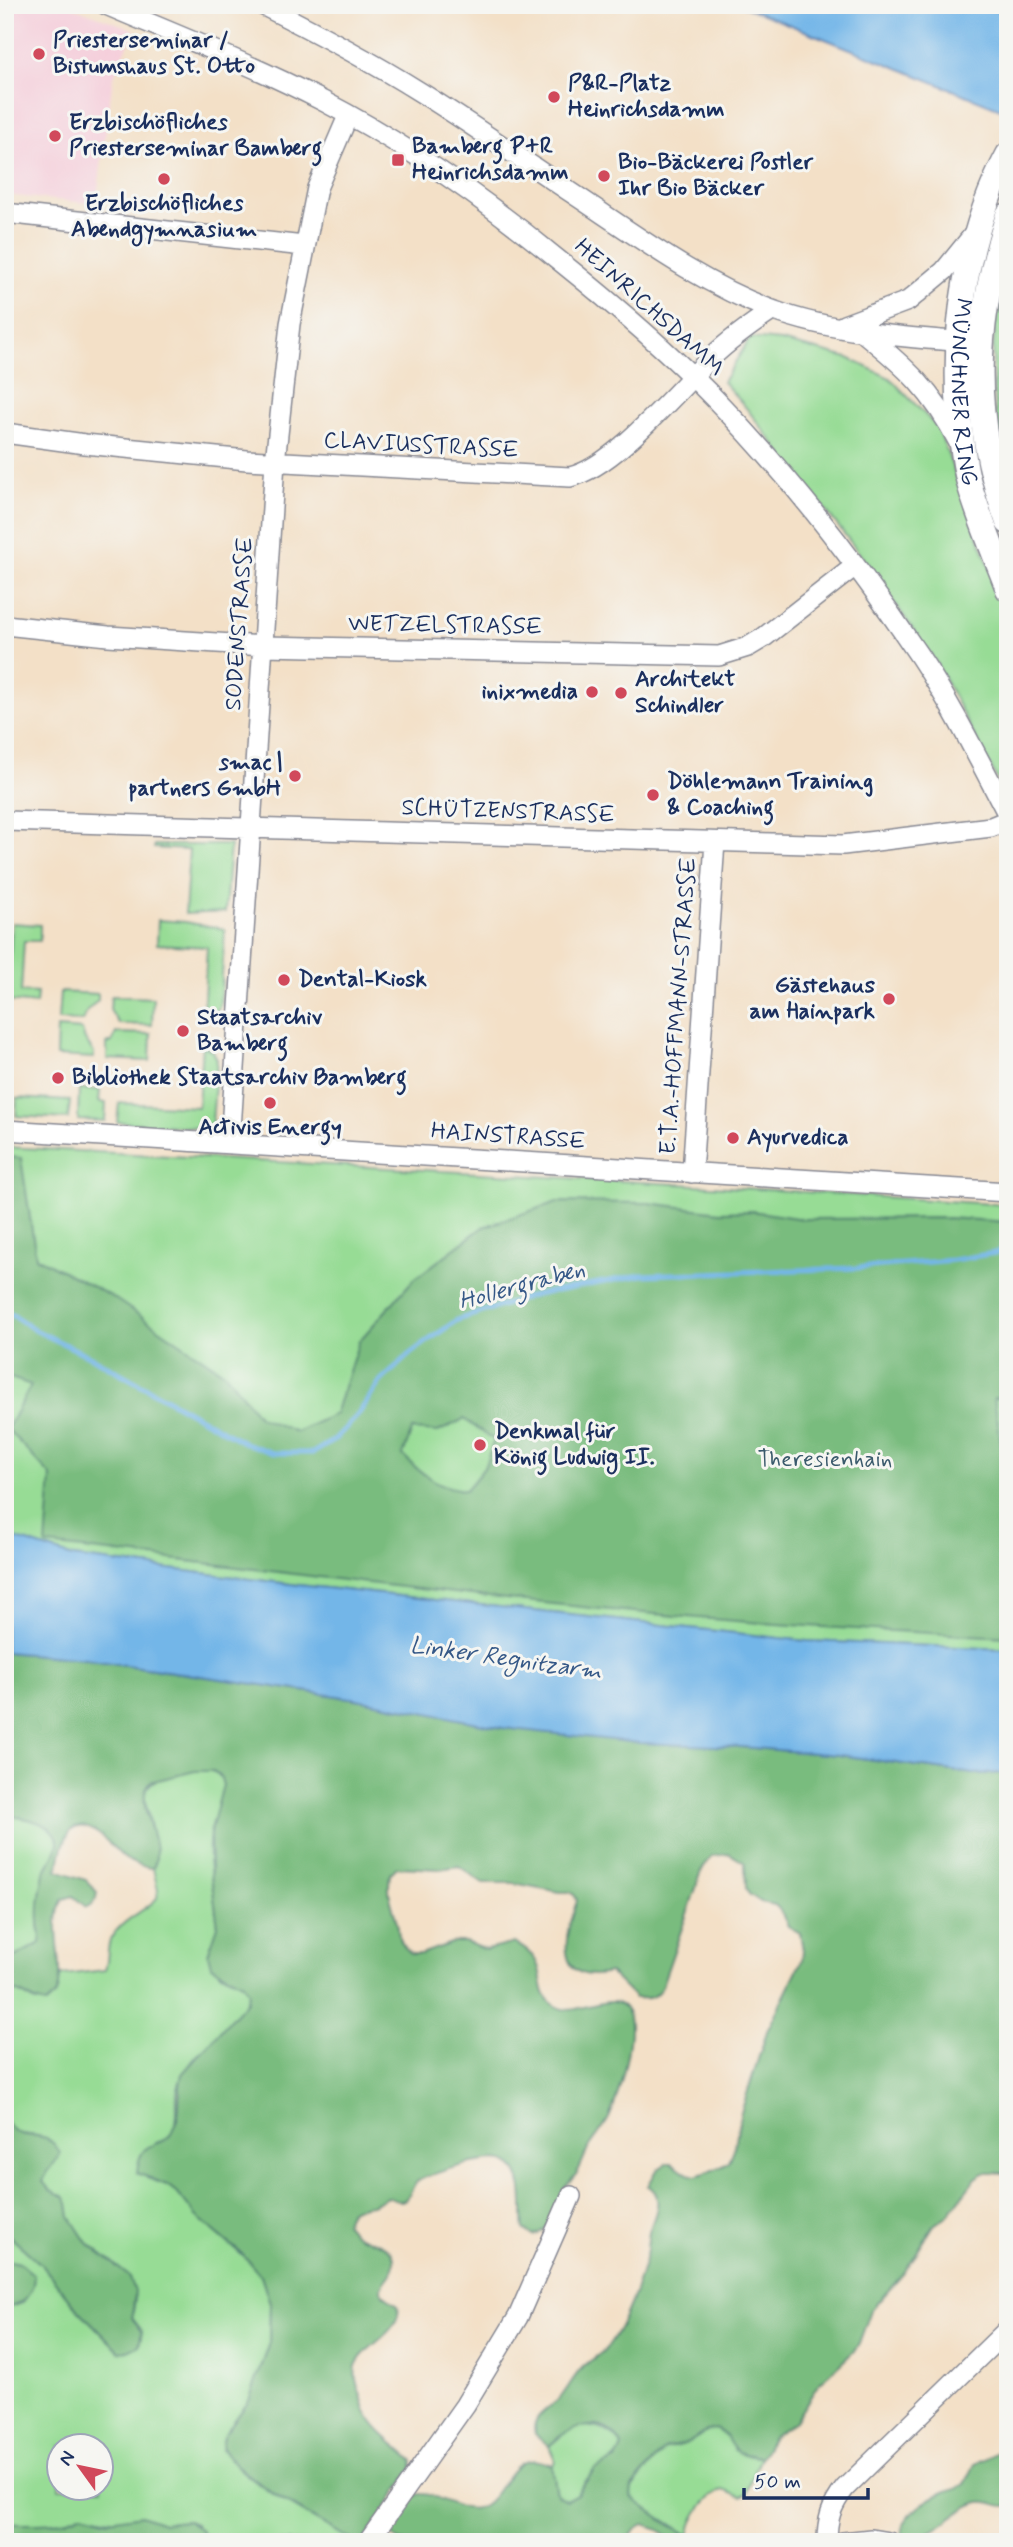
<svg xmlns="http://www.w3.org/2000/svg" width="1013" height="2547" font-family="Mynerve,sans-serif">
<rect width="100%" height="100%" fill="#f6f6f2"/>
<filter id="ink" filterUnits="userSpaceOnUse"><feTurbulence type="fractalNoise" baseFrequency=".0143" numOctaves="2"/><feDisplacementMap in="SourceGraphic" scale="14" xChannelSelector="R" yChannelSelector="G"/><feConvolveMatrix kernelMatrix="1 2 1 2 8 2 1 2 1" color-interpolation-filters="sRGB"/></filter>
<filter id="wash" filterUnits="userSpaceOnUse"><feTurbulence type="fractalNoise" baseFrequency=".00686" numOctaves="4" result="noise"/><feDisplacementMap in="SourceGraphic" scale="28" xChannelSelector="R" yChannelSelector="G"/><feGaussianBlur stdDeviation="1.57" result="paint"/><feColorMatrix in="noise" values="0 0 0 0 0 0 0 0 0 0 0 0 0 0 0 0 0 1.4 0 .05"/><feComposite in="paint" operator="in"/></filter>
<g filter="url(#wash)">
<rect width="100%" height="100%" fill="#f3e0c7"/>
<path fill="#f5cfdb" d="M5 5H67L135 30 113 78 96 204 5 195Z"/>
<path fill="#97dc95" stroke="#59867a" stroke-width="2" fill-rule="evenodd" d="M1008 265V474C994 433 990 371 995 328 997 307 1003 286 1008 265Z
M750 338 781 341 848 358 890 378 938 428 1008 616V800L935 661 866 562 743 404 723 382Z
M154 845H230L225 912 185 914 189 850 154 848Z
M158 920 185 922 225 929 220 1006 215 1014 203 1016 207 947 157 944Z
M12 923 40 925V941H24L21 992 37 993 36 1004 7 1001Z
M60 992 98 994V1000L87 1011 82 1021 58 1020Z
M111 996 153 998 152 1025 119 1024 110 1010Z
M57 1028 82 1030 85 1040 94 1053V1058L56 1056Z
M116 1033 151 1034 150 1061 107 1059V1044L112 1042Z
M202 1045 213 1051 217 1059 212 1123 202 1128 117 1122 119 1103 198 1107Z
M79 1089 100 1090 99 1102 106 1103 105 1121 78 1120Z
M17 1098 70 1101 68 1119 16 1116Z
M5 1147 695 1185 1008 1205V1649L807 1641 299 1585 73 1557 5 1535Z
M204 1770C214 1771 222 1774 223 1785 224 1801 213 1818 210 1833 205 1864 216 1895 218 1926L215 1935 219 1972 243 1983 249 1992C243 2024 203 2041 188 2068 184 2074 179 2082 178 2088 173 2109 187 2136 155 2143L147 2178 167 2185 179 2194 197 2216 251 2263 261 2276 270 2303 269 2346 249 2401 228 2429 222 2449C247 2486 316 2519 355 2542H207L195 2524 188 2521 163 2523 141 2515 116 2520 82 2513 59 2523 47 2525 5 2524V2308L22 2303 30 2292 20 2263 5 2260V2232L42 2265 72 2303 119 2351 139 2345 142 2331 132 2318 135 2300 130 2277 87 2243 43 2182C45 2171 56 2164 60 2153 54 2147 46 2137 38 2136 20 2132 16 2139 5 2120V1990L17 1991 37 2003 59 1988V1977L63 1975 105 1970C109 1959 106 1949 111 1938 123 1918 145 1912 157 1898L158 1890 153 1868 156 1861V1851L144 1795C149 1773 184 1772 204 1770ZM60 2446H102V2488H60Z
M5 1816C20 1816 60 1823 58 1844 57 1858 44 1870 42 1884 40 1896 39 1909 39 1922 39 1929 42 1935 41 1943L5 1962Z
M582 2426C598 2427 614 2430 622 2446 618 2464 606 2461 594 2471 582 2481 580 2501 561 2499 553 2491 550 2470 555 2460L549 2446 568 2431Z
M715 2429 726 2435 734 2450 750 2456 761 2457 746 2494 741 2497 723 2490C706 2494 692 2519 689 2535L636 2502 629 2492 664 2449 688 2443 707 2431Z"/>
<path fill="#79bc7e" stroke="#4a766e" stroke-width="2" fill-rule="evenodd" d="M5 1157 21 1158 36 1257 111 1296 226 1374 259 1417 296 1432 335 1414 359 1341 413 1280 483 1227 557 1202 649 1203 720 1212 752 1211 803 1219 948 1218 1008 1222V1399L994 1398 1004 1460H1008V1637C886 1631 765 1625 644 1613 444 1595 245 1566 46 1545L51 1476 7 1429 31 1385 5 1376ZM464 1419 494 1440 484 1468 466 1490C439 1488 421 1474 403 1455L412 1430 438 1432Z
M5 1652 85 1659 357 1699 503 1728 839 1755 974 1774 1008 1773V2173H984L976 2178 948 2215 934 2225 904 2273 871 2310 859 2343 853 2352 818 2385 795 2421 773 2436 761 2457C742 2455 732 2453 726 2435L715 2429 707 2431 688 2443 664 2449 632 2487 631 2497 670 2525 689 2535 687 2542H675L660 2530 643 2525 635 2530 627 2542H402L387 2532V2528C394 2519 404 2498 415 2495 435 2488 463 2519 484 2505 507 2490 509 2446 552 2465L557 2495 566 2500 577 2494 595 2469 616 2460 622 2446C606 2413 569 2426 549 2446L535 2434C530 2414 550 2410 561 2397 569 2387 574 2376 583 2367 591 2359 602 2354 608 2346 625 2324 639 2283 646 2256 648 2247 647 2238 650 2229 655 2215 665 2195 648 2186L657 2170 667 2163H672L688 2174 697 2176 723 2166 729 2162 735 2146 740 2116 767 2031 802 1960 803 1950 800 1933 788 1926 780 1910 775 1905 761 1902 749 1894 746 1888 745 1863 730 1854 712 1856 703 1868 661 1988C654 1999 648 1999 635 1998L610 1973C553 1986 564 1934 577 1901L575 1896 571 1892H560L514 1883H483L459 1866 439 1869 397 1867 390 1874C387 1895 391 1900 396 1919 402 1938 393 1938 411 1954H421L454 1942H465L487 1950 514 1943C558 1963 526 1993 560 2008 580 2017 616 1986 628 2014 636 2034 618 2098 609 2118 603 2129 595 2138 588 2149 584 2157 581 2166 577 2173 573 2179 567 2183 564 2190 555 2207 554 2230 533 2236L524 2229C521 2208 528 2183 511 2165 498 2151 431 2173 416 2182 408 2195 407 2208 388 2197 383 2199 377 2203 371 2205 356 2208 349 2205 345 2223 349 2227 351 2232 357 2235 372 2243 406 2245 390 2275 387 2280 383 2283 381 2289L383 2294 398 2305C403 2333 364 2344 356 2366 354 2374 357 2386 360 2393 363 2402 365 2412 370 2419 381 2436 399 2447 413 2461V2468L363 2542H355C326 2525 237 2477 224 2450 221 2445 221 2441 224 2435L249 2401 269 2346 270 2303 261 2276 241 2253 196 2216 179 2194 167 2185 137 2173C140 2133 162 2153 174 2129 182 2112 177 2092 182 2074L247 2001 249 1992 243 1983 211 1966 208 1954 218 1926 211 1876 210 1834 223 1785 220 1775 213 1771H195L150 1782C132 1807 166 1841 153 1868 145 1868 129 1862 123 1857 112 1847 85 1812 69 1833 62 1842 61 1859 57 1870L86 1880 97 1892C96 1900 95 1905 86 1907L73 1896 63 1899C48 1926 67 1964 57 1994L46 2004C31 2002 22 1990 5 1990V1962L41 1943C42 1935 39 1929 39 1922 38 1908 40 1892 43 1878 45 1865 57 1856 58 1844 60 1823 20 1816 5 1816Z
M5 2120C22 2150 43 2121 60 2153 56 2164 45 2172 43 2182L50 2190 64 2196 68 2203 70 2217 87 2243 130 2277 135 2292 132 2318 142 2331 139 2345C132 2349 127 2353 119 2351L72 2303 42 2265 5 2232Z
M5 2260 20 2263 34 2275C34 2294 23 2305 5 2308Z
M1008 2442V2506C998 2507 990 2500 980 2502 953 2508 930 2547 901 2534 902 2515 928 2499 944 2492 951 2489 958 2489 965 2484L975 2464 994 2454Z
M82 2513 109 2520 141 2515 163 2523 188 2521 201 2530 207 2542H5V2524C34 2523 56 2528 82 2513Z"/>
<path fill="#73b6e8" stroke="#4772a3" stroke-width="2" d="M740 5H983L1008 14V112Z
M5 1535 73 1557 299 1585 807 1641 1008 1649V1773L974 1774 839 1755 741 1747 639 1743 503 1728 357 1699 85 1659 5 1652Z"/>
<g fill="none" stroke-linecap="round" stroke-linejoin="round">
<path stroke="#73b6e8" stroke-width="5" d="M5 1310 35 1330 93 1358 245 1443 273 1453H313L334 1440 357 1416 380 1382 411 1353 457 1320 535 1295 641 1275 857 1268 953 1260 995 1253 1008 1247"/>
</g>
</g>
<g filter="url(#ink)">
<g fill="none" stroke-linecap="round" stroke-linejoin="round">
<g stroke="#878892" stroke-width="22">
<path id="minor" d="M106 5C179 36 253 65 323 101 406 144 484 199 556 258 611 302 665 348 714 398 791 477 859 566 920 657 953 707 980 762 1008 815
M262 5C316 32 369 60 420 92 470 123 518 157 566 189 633 233 697 282 772 310 831 332 907 338 971 342
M5 213 304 246
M844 325 908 301 944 271 974 234
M860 330C906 367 932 390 959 443
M5 433 85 444 247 460 570 477C615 467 678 389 713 356 732 338 752 324 773 310
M5 625 108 636 264 646 719 656 748 647 763 638 855 566
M5 821 843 845 991 827 1008 820
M5 1130 1008 1192
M230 1144 275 462 290 324 317 188 348 116
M692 1173 715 842
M368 2542 465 2405 518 2317 571 2196
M827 2542C827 2519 831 2506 845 2488L1008 2329
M843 2542 871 2539 889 2542"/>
</g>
<g stroke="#878892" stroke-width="27">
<g id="major">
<path id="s1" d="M1008 155C966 234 953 326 959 414 961 438 963 461 969 483 979 519 995 554 1008 589"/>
<path d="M1008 215C974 320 969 418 1008 522"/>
</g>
</g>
<use href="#minor" stroke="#fff" stroke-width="19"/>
<use href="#major" stroke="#fff" stroke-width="24"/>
</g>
</g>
<g fill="#d1495b" stroke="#f6f6f2" stroke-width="2.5">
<circle cx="39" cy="54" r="7"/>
<circle cx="554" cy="97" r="7"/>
<circle cx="55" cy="136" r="7"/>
<rect x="391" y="153" width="14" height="14" rx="3.5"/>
<circle cx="604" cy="176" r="7"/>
<circle cx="164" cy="179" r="7"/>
<circle cx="592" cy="692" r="7"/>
<circle cx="621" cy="693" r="7"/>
<circle cx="295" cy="776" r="7"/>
<circle cx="653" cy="795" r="7"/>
<circle cx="284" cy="980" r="7"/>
<circle cx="889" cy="999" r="7"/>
<circle cx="183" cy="1031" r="7"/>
<circle cx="58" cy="1078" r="7"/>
<circle cx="270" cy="1103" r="7"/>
<circle cx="733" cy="1138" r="7"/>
<circle cx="480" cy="1445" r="7"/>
</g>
<g text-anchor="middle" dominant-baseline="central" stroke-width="6" stroke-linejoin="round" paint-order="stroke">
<g font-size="23" font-weight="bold" fill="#1b2f5e" stroke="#f6f6f2" text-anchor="start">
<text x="53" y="41">Priesterseminar /<tspan x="53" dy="26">Bistumshaus St. Otto</tspan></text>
<text x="568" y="84">P&amp;R-Platz<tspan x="568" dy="26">Heinrichsdamm</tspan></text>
<text x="69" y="123">Erzbischöfliches<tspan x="69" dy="26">Priesterseminar Bamberg</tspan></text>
<text x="412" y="147">Bamberg P+R<tspan x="412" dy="26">Heinrichsdamm</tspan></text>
<text x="618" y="163">Bio-Bäckerei Postler<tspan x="618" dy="26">Ihr Bio Bäcker</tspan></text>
<text x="164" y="204" text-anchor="middle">Erzbischöfliches<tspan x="164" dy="26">Abendgymnasium</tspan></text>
<text x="635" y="680">Architekt<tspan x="635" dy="26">Schindler</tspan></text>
<text x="578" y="692" text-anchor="end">inixmedia</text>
<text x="281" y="763" text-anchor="end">smac |<tspan x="281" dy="26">partners GmbH</tspan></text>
<text x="667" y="782">Döhlemann Training<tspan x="667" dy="26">&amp; Coaching</tspan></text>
<text x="298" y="980">Dental-Kiosk</text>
<text x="875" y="986" text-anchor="end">Gästehaus<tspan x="875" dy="26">am Hainpark</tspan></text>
<text x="197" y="1018">Staatsarchiv<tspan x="197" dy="26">Bamberg</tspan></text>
<text x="72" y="1078">Bibliothek Staatsarchiv Bamberg</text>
<text x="270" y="1128" text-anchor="middle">Activis Energy</text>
<text x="747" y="1138">Ayurvedica</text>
<text x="494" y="1432">Denkmal für<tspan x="494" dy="26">König Ludwig II.</tspan></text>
</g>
<g font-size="23" fill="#1b2f5e" stroke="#f6f6f2">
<text transform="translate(649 308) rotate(42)">HEINRICHSDAMM</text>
<text stroke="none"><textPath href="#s1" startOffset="245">MÜNCHNER RING</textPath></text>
<text transform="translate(421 446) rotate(3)">CLAVIUSSTRASSE</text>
<text transform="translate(240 624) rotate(-86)">SODENSTRASSE</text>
<text transform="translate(445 626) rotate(1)">WETZELSTRASSE</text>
<text transform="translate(508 812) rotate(2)">SCHÜTZENSTRASSE</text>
<text transform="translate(679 1006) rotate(-86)">E.T.A.-HOFFMANN-STRASSE</text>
<text transform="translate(508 1137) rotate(4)">HAINSTRASSE</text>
</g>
<g font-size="23" fill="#3a5a6c" stroke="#f6f6f2">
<text x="825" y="1460">Theresienhain</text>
</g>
<g font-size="24" font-style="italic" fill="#355887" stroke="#f6f6f2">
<text transform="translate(522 1286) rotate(-15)">Hollergraben</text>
<text transform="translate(506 1659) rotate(8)">Linker Regnitzarm</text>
</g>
</g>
<rect width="1013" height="2547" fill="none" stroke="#f6f6f2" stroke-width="28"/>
<g transform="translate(80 2467) rotate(303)"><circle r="33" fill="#f6f6f2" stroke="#9ea6b7" stroke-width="2"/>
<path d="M0-5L12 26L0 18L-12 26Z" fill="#d1495b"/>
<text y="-10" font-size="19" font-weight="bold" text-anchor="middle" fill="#1b2f5e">N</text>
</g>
<path d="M744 2488v10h124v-10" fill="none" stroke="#1b2f5e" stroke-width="3.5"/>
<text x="754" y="2488" font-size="21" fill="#1b2f5e" stroke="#f6f6f2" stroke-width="5" paint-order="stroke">50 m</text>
</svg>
